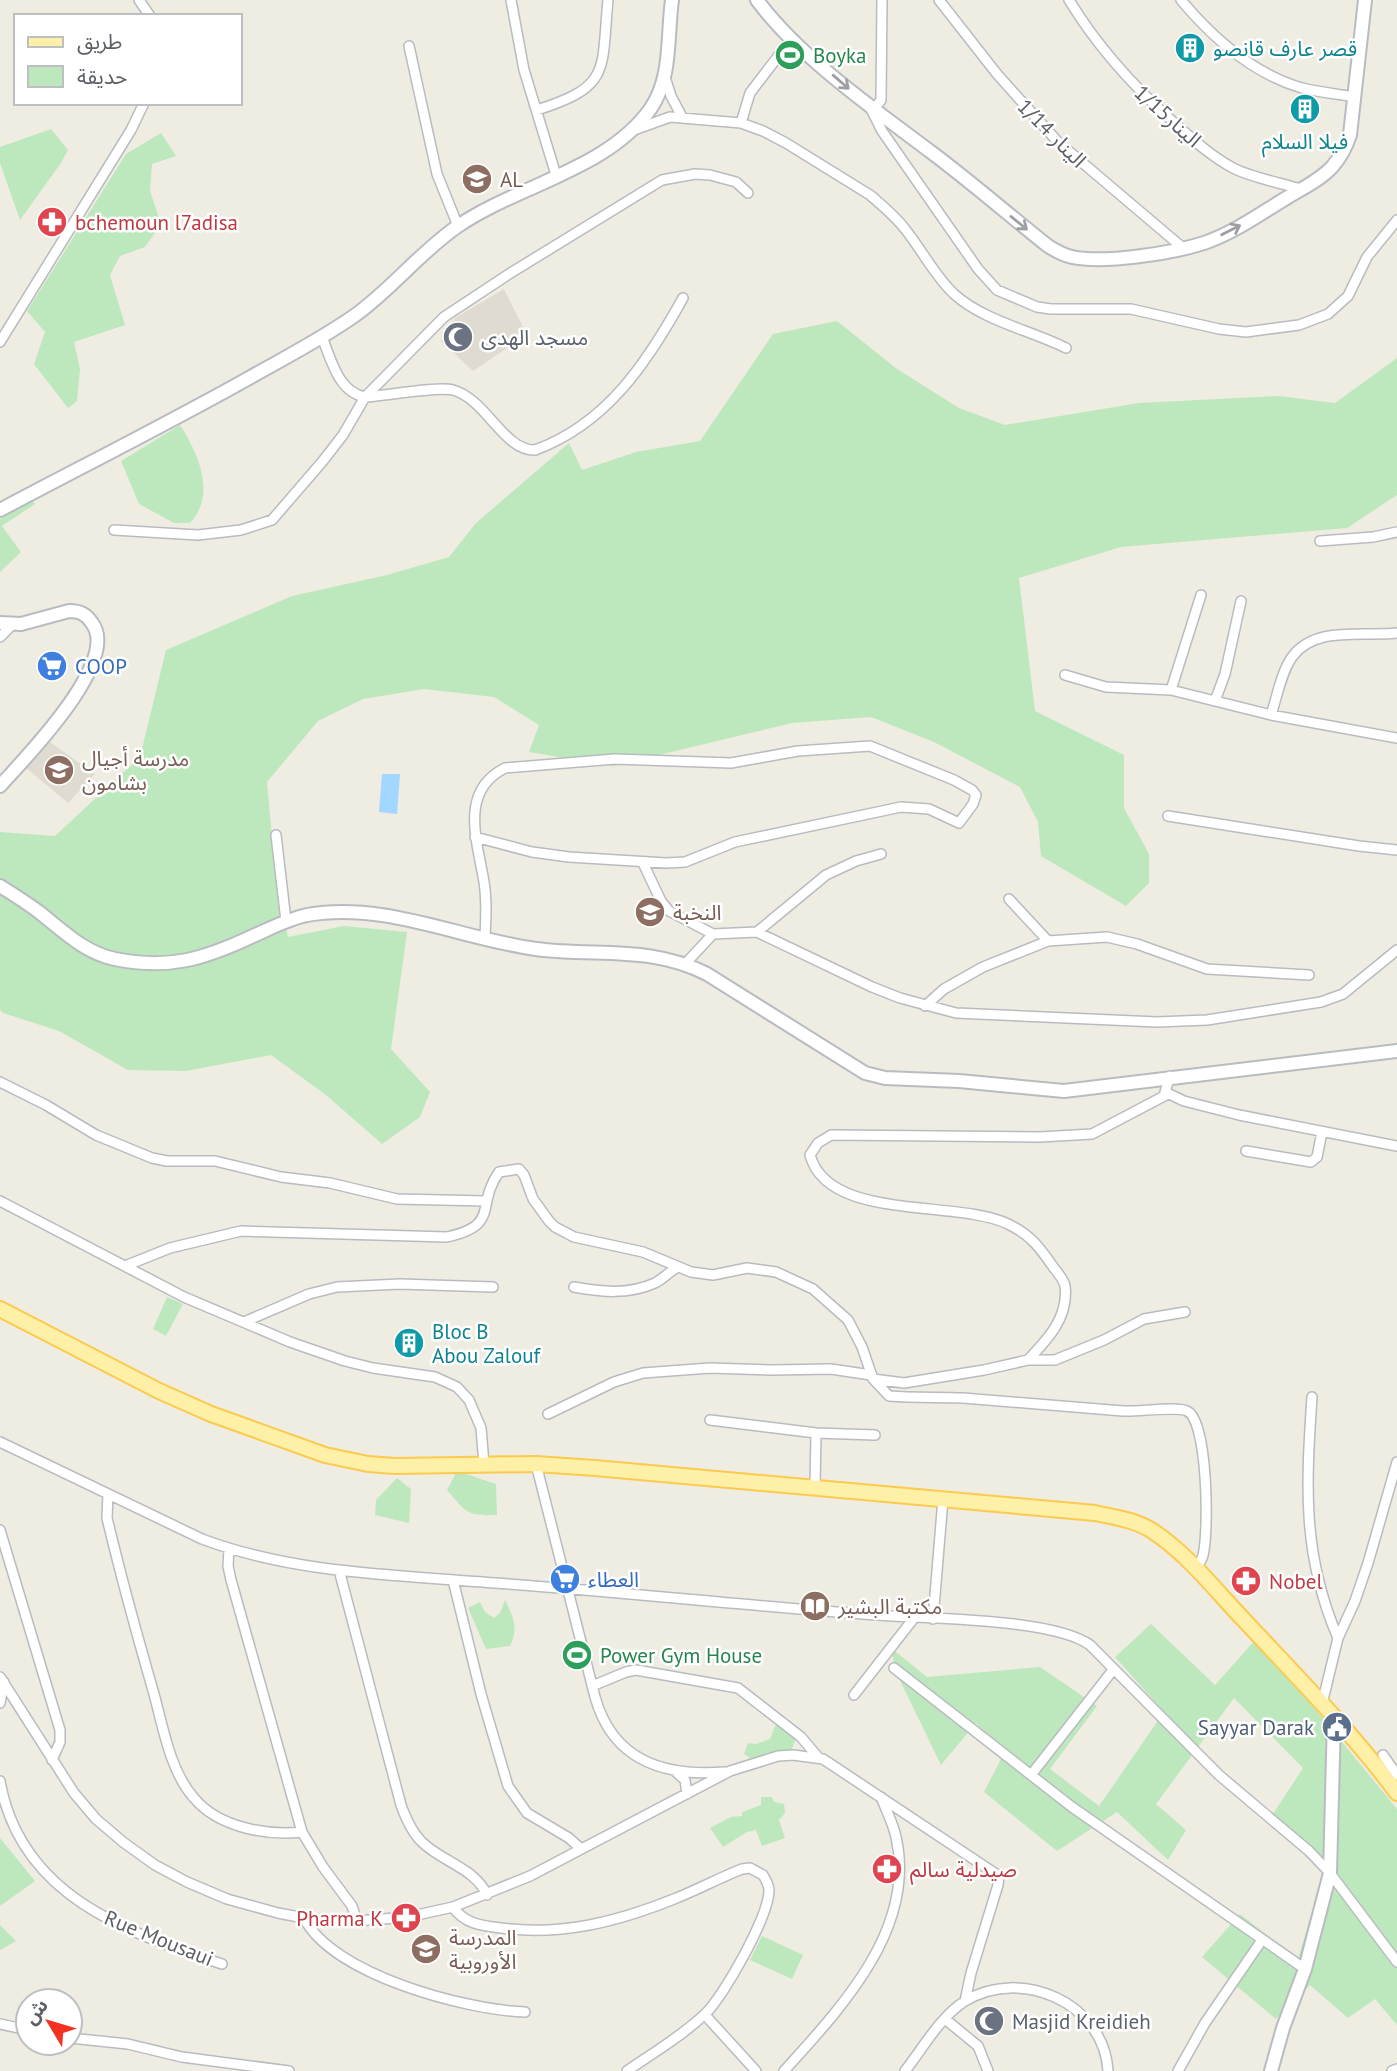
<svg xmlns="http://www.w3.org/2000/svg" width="1397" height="2071" font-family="'PT Sans','Noto Sans Arabic',sans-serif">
<rect width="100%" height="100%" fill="#efece2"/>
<path fill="#dfdbd1" d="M504 289 525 331 507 348 473 371 441 341 455 318Z
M47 740 95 774 68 803 25 767Z"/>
<path fill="#bde8bd" d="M51 129 68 150 61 163 20 220 0 163V147Z
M161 133 176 156 152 164 150 191 161 224 145 247 120 256 110 275 125 325 74 342 80 369 77 401 68 408 34 364 45 332 27 311 126 154Z
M837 321 897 369 959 408 1005 425 1139 403 1278 396 1335 403 1397 358V495L1347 528 1121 547 1019 578 1035 711 1124 755V808L1149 854V883L1126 906 1041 856 1038 822 1020 787 934 742 871 717 792 723 613 766 529 752 539 725 494 697 424 689 363 699 318 721 267 782 276 880 288 937 344 926 407 932 391 1049 430 1092 420 1117 382 1144 326 1095 271 1055 186 1071 128 1070 59 1031 3 1013 0 1010V832L55 836 140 757 166 650 292 596 387 575 449 557 476 523 569 443 582 470 636 452 700 441 773 334Z
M180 425C198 453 217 494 190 523H174L139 504 121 461Z
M31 499 35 504 2 526 21 552 0 572V519Z
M167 1297 183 1304 166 1336 153 1329Z
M457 1471 496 1484 497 1515C466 1516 467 1513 447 1490Z
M397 1478 411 1489 409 1523 375 1515 376 1500Z
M505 1600C513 1616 519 1629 510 1646L486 1649 468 1608 480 1602 485 1612 494 1618 500 1613Z
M1151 1624 1215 1685 1257 1638 1397 1809V2025L1375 1999 1348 2018 1310 1985 1276 2019 1202 1957 1240 1914 1298 1959 1327 1860 1271 1817 1303 1768 1234 1698 1156 1804 1186 1830 1168 1860 1117 1812 1057 1851 984 1792 1003 1755 976 1723 941 1765 894 1668 892 1649 927 1677 1040 1667 1097 1706 1050 1769 1099 1806 1164 1712 1115 1657Z
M780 1725 796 1738 791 1751 751 1759 744 1754 748 1743 756 1744 770 1739 775 1726Z
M761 1797H772L774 1802 784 1804 785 1813 779 1820 785 1838 762 1846 756 1830 747 1832 723 1847 710 1828 731 1817 742 1816V1812L761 1805Z
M0 1838 35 1881 0 1906Z
M0 1925 16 1941 0 1950Z
M762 1936 803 1955 792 1979 750 1960Z"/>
<path fill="#a2d7ff" d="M382 774H400L397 814 379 812Z"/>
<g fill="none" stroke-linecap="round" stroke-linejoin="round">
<g stroke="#b8bbc0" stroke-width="12">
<path id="minor" d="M139 0 150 16
M511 0 524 70 556 175
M939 0 997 74 1058 142 1183 248
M1069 0C1097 46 1130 83 1170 119 1190 137 1209 155 1233 168 1250 177 1281 183 1300 189
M1181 0C1212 37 1253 74 1302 88 1319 92 1337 94 1355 97
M409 46 437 174 458 226
M665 77 671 96 682 117
M871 109 882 131 978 269 997 290 1037 307 1051 309H1131L1219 329 1246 332 1299 325 1328 314 1348 296 1367 257 1397 220
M874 109 881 100 882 0
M537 110C612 86 601 71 608 0
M741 123 750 93 792 38
M634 130 670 117 741 123 763 131 786 143 870 195C883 206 895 216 905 229 922 250 934 275 954 294 984 321 1030 330 1066 348
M322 337C331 359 338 392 365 397 385 396 437 386 453 390 486 399 504 451 535 450 607 424 648 361 683 298
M0 342 131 130 144 103
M114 530 198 535 241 530 272 520 322 462 343 435 365 397 444 317 509 274 662 180 695 174 710 175 736 182 748 193
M1320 541 1373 537 1397 532
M0 637 13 624
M1065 675 1106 687 1171 690 1271 715 1397 738
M1171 690 1201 595
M1215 701 1225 674 1241 601
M1271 715C1277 697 1281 673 1292 657 1315 625 1363 637 1397 633
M1168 816 1359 846 1397 850
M276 835 286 921
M475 837 532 852 569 857 666 863 685 862 735 842 901 807 929 809 959 823 973 804 976 795 972 790 954 780 870 746 798 751 731 763 615 759 505 768C459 791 477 840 484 882 487 900 486 918 485 937
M643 863 661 901 669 911 713 934
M1009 899 1048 941
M757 932 826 875 856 861 881 854
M686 963 713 934 757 932 872 987 900 998 956 1013 1157 1022 1207 1020 1321 1002 1343 994 1397 950
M925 1006 944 989 983 967 1048 941 1107 937 1137 944 1207 969 1309 975
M1170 1076 1165 1092 1184 1101 1239 1115 1397 1146
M0 1082 46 1105 96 1135 152 1158 167 1161H215L281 1177 330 1183 397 1199 486 1201
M1246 1151 1311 1162 1317 1157 1322 1132
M0 1201 184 1297 290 1342 345 1361 373 1368 435 1377 457 1387 469 1400 481 1428 484 1464
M125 1266 170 1248 241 1231 447 1237C501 1225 475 1206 499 1172L519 1169 524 1175 533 1199 549 1221 555 1227 574 1237 643 1252 691 1272 713 1275 747 1268 776 1272 813 1289 848 1320 862 1347 873 1379 889 1396C914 1398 939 1397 963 1398 1017 1402 1070 1407 1123 1411 1138 1412 1176 1406 1187 1411 1208 1420 1209 1533 1203 1555 1202 1560 1198 1565 1196 1569
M574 1287C602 1292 628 1295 655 1283 663 1279 670 1271 678 1267
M244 1322 309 1294 337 1287 400 1284 493 1287
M1028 1360C1048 1339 1069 1317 1065 1286 1064 1280 1058 1273 1054 1268 1040 1248 1031 1235 1008 1224 956 1199 828 1222 810 1155L818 1143 831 1135 1040 1137 1092 1134 1168 1094
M873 1379 904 1383 984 1370 1028 1360H1055L1104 1340 1144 1319 1185 1312
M1312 1397C1306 1486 1302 1555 1338 1638
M548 1414 614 1382 643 1373 710 1368 773 1370 831 1369 871 1375
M710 1420 816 1433
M0 1442 202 1539C295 1574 398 1575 495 1583 623 1592 749 1606 877 1615 928 1619 1052 1618 1090 1645L1219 1775 1309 1851 1330 1873 1397 1962
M536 1464 595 1697C613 1761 664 1777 725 1772
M815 1487 816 1433 875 1435
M108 1494 107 1518C121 1577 137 1635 154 1694 163 1727 170 1771 194 1798 218 1827 266 1836 302 1832L323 1867 352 1906 357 1921
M0 1530 60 1730V1742L52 1760
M229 1549 228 1566 231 1580 302 1832
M339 1570 401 1805C406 1819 412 1833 423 1843 443 1862 476 1869 487 1895
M453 1580 481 1694 508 1786 527 1813 569 1838 581 1849
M933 1619 943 1499
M894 1668 1072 1807 1305 1969
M0 1677 74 1793 96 1819 123 1842 155 1865 187 1882 227 1899 278 1913 304 1918 344 1922 408 1917 453 1907 530 1876 730 1771 778 1756 793 1755 823 1759 999 1876 998 1885 971 1973 965 2001
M592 1686 626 1672 636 1670 738 1688 801 1737 817 1756
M854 1695 914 1618
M0 1703 4 1682
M1322 1704 1338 1638 1355 1601 1368 1563 1397 1462
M1383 1755 1397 1775
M676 1772 685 1780 687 1794
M1031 1775 1113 1670
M0 1781C20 1895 125 1932 222 1964
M453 1907C464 1924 483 1926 501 1928 561 1936 617 1922 674 1899 697 1890 719 1878 742 1869L750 1868 763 1875C766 1880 769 1885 769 1890 769 1916 724 1996 705 2014 682 2036 653 2053 627 2071
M304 1918C333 1975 466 2010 525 2012
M705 2015 756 2071
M945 2019 978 2046 988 2071
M0 2024 28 2030
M70 2038 128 2044 182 2057 289 2071
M784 2071C840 2009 917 1929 896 1837 893 1823 886 1810 881 1797
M905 2071C923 2048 940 2017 965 2001 1020 1967 1104 2002 1108 2071
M1178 2071 1205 2023 1262 1940
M1392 2071 1397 2069"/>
</g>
<g stroke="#b8bbc0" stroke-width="16">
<path id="tertiary" d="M0 623 21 624 69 611C80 611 86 614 92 623 121 661 25 758 0 786
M0 886C13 894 27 903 39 912 63 931 85 953 115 959 169 970 204 959 253 936 271 928 288 919 307 915 384 901 461 939 536 949 597 957 650 945 707 974L865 1073 885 1078 959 1081 1064 1091 1397 1051
M1271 2071 1283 2028 1305 1969 1330 1873 1334 1718"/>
</g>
<g stroke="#b8bcc2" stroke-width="16">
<path id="secondary" d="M757 0C799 57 874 109 931 152 971 182 1009 215 1048 246 1056 251 1063 255 1072 257 1104 264 1173 253 1204 243 1234 233 1261 213 1288 197 1303 188 1320 180 1332 167 1341 157 1346 147 1350 135L1365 0
M0 510C83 466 167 424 249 378 284 358 320 340 354 316 391 290 420 252 458 226 518 185 609 169 651 108 672 77 667 36 672 0"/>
</g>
<g stroke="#fbca4f" stroke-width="18">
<path id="primary" d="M0 1309 159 1391 211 1414 325 1455 368 1464 395 1466 536 1464 595 1468 1095 1513C1114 1517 1135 1520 1151 1530 1187 1553 1215 1590 1244 1620 1296 1676 1351 1731 1397 1793"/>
</g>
<use href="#minor" stroke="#fff" stroke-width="9"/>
<use href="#tertiary" stroke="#fff" stroke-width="12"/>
<use href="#secondary" stroke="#fff" stroke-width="12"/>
<use href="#primary" stroke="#fff0a7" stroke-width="14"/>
</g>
<defs><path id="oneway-shaft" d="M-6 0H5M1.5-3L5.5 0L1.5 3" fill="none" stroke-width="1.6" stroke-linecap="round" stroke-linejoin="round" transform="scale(1.75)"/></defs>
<g stroke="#9d9fa2">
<use href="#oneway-shaft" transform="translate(841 82) rotate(41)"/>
<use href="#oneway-shaft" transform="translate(1019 223) rotate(39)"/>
<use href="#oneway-shaft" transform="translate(1231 230) rotate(-27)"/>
</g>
<defs>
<g id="building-disc" transform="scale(1.575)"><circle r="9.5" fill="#0f9aa8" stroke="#fff"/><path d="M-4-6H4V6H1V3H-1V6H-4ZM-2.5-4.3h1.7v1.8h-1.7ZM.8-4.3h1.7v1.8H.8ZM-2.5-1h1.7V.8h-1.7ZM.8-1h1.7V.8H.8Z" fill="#fff"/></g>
<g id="stadium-disc" transform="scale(1.575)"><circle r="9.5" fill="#2e9e5b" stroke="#fff"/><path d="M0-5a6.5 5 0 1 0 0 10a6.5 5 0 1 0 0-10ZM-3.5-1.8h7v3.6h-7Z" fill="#fff"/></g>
<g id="school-disc" transform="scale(1.575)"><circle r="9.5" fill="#8d6e63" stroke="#fff"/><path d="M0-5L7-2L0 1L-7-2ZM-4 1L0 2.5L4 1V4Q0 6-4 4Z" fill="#fff"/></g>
<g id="pharmacy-disc" transform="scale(1.575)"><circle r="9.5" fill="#e0444e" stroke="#fff"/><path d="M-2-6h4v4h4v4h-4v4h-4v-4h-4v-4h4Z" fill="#fff"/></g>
<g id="mosque-disc" transform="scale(1.575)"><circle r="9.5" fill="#6b7280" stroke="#fff"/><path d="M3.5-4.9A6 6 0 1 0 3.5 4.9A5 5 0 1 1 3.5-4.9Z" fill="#fff"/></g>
<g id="supermarket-disc" transform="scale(1.575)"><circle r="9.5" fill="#3f7fe0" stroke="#fff"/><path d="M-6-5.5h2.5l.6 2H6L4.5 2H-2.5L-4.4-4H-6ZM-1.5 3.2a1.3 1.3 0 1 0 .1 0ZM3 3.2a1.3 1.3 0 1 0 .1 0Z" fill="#fff"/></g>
<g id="library-disc" transform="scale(1.575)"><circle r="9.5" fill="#8d6e63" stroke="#fff"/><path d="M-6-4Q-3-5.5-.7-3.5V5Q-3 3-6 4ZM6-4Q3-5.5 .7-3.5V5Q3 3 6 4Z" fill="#fff"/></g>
<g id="civic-disc" transform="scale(1.575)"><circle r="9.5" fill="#5c6f8a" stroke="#fff"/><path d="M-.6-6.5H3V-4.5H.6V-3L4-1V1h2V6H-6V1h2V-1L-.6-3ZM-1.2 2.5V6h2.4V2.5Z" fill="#fff"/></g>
</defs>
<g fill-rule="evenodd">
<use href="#building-disc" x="1190" y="48"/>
<use href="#stadium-disc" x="790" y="55"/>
<use href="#building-disc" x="1305" y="109"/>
<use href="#school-disc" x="477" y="179"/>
<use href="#pharmacy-disc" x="52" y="222"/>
<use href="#mosque-disc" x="458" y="337"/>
<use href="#supermarket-disc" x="52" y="666"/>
<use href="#school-disc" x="59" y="770"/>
<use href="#school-disc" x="650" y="912"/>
<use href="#building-disc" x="409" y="1343"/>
<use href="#supermarket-disc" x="565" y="1579"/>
<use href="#pharmacy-disc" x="1246" y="1581"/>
<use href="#library-disc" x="815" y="1606"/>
<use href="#stadium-disc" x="577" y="1655"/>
<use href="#civic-disc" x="1337" y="1727"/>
<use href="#pharmacy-disc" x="887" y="1869"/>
<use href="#pharmacy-disc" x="406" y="1918"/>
<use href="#school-disc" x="426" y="1949"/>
<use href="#mosque-disc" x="989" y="2021"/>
</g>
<g text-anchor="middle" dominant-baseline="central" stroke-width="5" stroke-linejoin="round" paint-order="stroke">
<g font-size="21" fill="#0d838f" stroke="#fff" text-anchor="start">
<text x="1213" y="48">قصر عارف قانصو</text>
<text x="1305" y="141" text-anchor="middle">فيلا السلام</text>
<text x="432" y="1331">Bloc B<tspan x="432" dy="24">Abou Zalouf</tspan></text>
</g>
<g font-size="21" fill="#27864d" stroke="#fff" text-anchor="start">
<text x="813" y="55">Boyka</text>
<text x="600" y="1655">Power Gym House</text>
</g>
<g font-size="21" fill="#5b5f64" stroke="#fff">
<text transform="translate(1168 116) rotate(42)">الينار1/15</text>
<text transform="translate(1052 133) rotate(45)">الينار 1/14</text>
<text transform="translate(159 1938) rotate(22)">Rue Mousaui</text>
</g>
<g font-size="21" fill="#785e54" stroke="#fff" text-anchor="start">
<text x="500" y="179">AL</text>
<text x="82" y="758">مدرسة أجيال<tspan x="82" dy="24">بشامون</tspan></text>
<text x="673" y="912">النخبة</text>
<text x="838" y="1606">مكتبة البشير</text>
<text x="449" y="1937">المدرسة<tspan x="449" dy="24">الأوروبية</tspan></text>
</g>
<g font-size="21" fill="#be3a42" stroke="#fff" text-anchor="start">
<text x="75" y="222">bchemoun l7adisa</text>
<text x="1269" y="1581">Nobel</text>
<text x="910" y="1869">صيدلية سالم</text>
<text x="383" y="1918" text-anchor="end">Pharma K</text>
</g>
<g font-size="21" fill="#5b616d" stroke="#fff" text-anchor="start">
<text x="481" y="337">مسجد الهدى</text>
<text x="1012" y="2021">Masjid Kreidieh</text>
</g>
<g font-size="21" fill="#366cbe" stroke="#fff" text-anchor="start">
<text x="75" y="666">COOP</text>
<text x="588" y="1579">العطاء</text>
</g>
<g font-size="21" fill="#4e5e75" stroke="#fff" text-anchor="end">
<text x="1314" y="1727">Sayyar Darak</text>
</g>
</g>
<rect x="14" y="14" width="228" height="91" fill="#ffffff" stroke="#bdbfc1" stroke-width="2"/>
<rect x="28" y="37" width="35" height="10" fill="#fff0a7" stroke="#bdbfc1" stroke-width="2"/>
<text x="77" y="49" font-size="21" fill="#5b5f64">طريق</text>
<rect x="28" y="66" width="35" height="21" fill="#bde8bd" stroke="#bdbfc1" stroke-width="2"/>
<text x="77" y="84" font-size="21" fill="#5b5f64">حديقة</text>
<g transform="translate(49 2022) rotate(308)"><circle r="33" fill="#ffffff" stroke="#bdbfc1" stroke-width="2"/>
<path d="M0-5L12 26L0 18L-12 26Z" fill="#f53122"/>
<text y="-10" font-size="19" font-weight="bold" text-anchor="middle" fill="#5b5f64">ش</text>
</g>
</svg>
